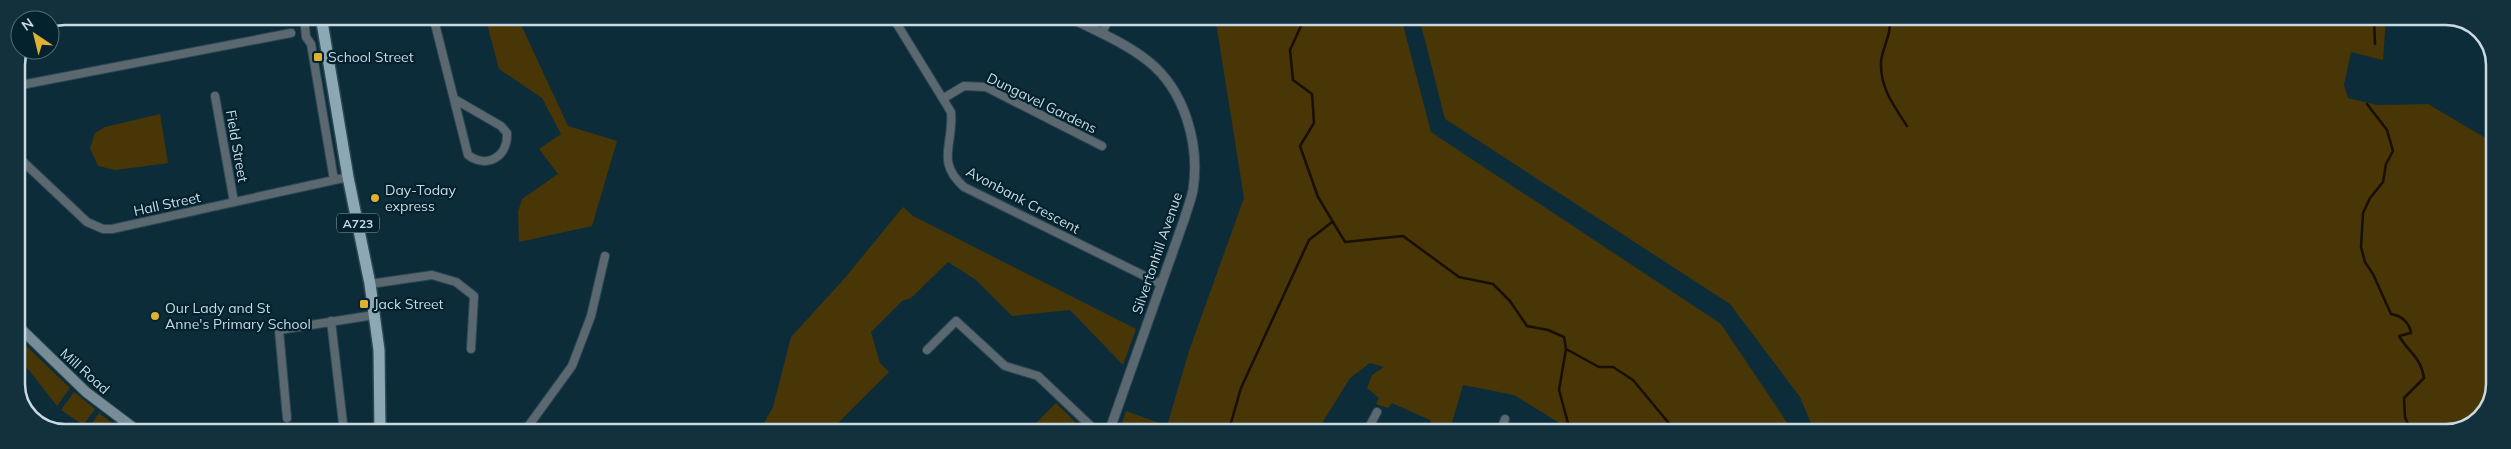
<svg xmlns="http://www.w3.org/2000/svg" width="2511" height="449" font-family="Mulish,sans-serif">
<rect width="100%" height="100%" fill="#0d2c39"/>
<path fill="#483606" d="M475 16H517L568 126 617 141 592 226 519 242 518 212 522 199 558 174 539 149 561 134 542 98 499 69 487 24Z
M1215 16 1401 17 1431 132 1721 324 1794 433H1576L1514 395 1463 385 1449 433H1436L1430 420 1392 403 1388 408 1376 404 1379 398 1367 388 1372 375 1384 367 1370 363 1350 378 1316 433 1119 432 1126 411 1167 426 1189 351 1244 198Z
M1419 17H2386L2383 60 2351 52 2344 85 2348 98 2377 105 2428 104 2494 143V391L2478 421 2446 433H1815L1800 397 1730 304 1445 119Z
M160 114 168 163 116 170 98 166 90 148 95 133 105 127Z
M903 207 913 216 1136 329 1123 365 1070 310 1012 316 976 280 948 262 911 298 902 301 871 332 880 363 889 372 829 432H759L773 407 791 337 844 279Z
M20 340 70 388 57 406 17 355V342Z
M74 392 95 409 83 425 61 410Z
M1056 403 1085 432H1027Z
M99 413 115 425 117 432H99L89 428Z"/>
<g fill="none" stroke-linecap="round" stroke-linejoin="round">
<path stroke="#190f00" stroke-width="2.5" d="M1298 16 1301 26 1290 50 1293 80 1312 94 1314 123 1300 146 1318 197 1345 242 1403 236 1459 277 1493 284 1510 301 1527 326 1548 330 1564 337 1566 349 1599 367H1613L1633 380 1677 433
M1888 17C1894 31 1882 47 1881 62 1880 88 1894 106 1907 126
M2374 17 2375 44
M2367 104 2387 130 2393 151 2386 164 2383 182 2370 198 2363 213 2361 247 2365 262 2373 274 2391 314C2402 316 2409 322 2411 333L2399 336C2409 353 2421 357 2424 378L2404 398 2405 417 2410 429 2419 427 2421 433
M1566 349 1559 390 1568 423
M1228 433 1241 388 1309 240 1332 222"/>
<g stroke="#2b4854" stroke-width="10">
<path id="minor" d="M433 16 468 155C487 169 508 157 507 133L501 126 456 100
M892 16 951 112C954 145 935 161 964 187L1161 284
M305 27 306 37 311 44 334 180
M1102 33 1110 16
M16 86 291 33
M215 96 234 202
M944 98 964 86 986 87 1102 146
M16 155 87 222 103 229H112L348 177
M370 284 432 275 456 282 474 296 471 349
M331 321 344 432
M927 350 956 321 1005 366 1038 376 1097 432
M287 418 279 330 374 315
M123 432 129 426
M524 432 572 366 591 316 605 256
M900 432H901
M1366 433 1377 412
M1500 433 1505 419"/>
</g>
<g stroke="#2b4854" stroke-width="11">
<path id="tertiary" d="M1067 16C1094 30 1124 42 1148 61 1185 90 1200 145 1193 190 1191 200 1187 210 1184 220L1109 432"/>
</g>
<g stroke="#2b4854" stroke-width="12">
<path id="secondary" d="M17 325 86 392 139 432"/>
</g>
<g stroke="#2b4854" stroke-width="14">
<path id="primary" d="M321 16 348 177 370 284 379 350 380 432"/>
</g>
<use href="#minor" stroke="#5b686f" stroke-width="8"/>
<use href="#tertiary" stroke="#5b686f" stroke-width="9"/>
<use href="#secondary" stroke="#778c96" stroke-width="10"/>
<use href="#primary" stroke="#8ca8b5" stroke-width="11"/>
</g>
<g fill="#deb133" stroke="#03222e" stroke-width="2">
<rect x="313" y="52" width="10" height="10" rx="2.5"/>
<circle cx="375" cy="198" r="5"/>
<rect x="359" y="299" width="10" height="10" rx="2.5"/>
<circle cx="155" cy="316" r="5"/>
</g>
<g text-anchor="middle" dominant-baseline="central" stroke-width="4.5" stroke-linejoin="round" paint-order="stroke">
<rect fill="#03222e" stroke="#8ea3ad" stroke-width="1" x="337" y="213.5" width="42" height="19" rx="4"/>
<g font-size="12" font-weight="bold" fill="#cadae3">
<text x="358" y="223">A723</text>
</g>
<g font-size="14" fill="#cadae3" stroke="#03222e" text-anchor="start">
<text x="328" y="57">School Street</text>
<text x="385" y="190">Day-Today<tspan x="385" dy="16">express</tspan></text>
<text x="374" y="304">Jack Street</text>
<text x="165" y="308">Our Lady and St<tspan x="165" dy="16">Anne's Primary School</tspan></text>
</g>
<g font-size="14" fill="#cadae3" stroke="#03222e">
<text transform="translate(1042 103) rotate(26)">Dungavel Gardens</text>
<text transform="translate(237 146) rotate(80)">Field Street</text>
<text transform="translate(1023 200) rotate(28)">Avonbank Crescent</text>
<text transform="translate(167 204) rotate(-12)">Hall Street</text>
<text transform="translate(1157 253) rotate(-71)">Silvertonhill Avenue</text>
<text transform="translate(85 371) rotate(42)">Mill Road</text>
</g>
</g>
<path d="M0 0H2511V449H0ZM65 25H2446A40 40 0 0 1 2486 65V384A40 40 0 0 1 2446 424H65A40 40 0 0 1 25 384V65A40 40 0 0 1 65 25Z" fill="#13313c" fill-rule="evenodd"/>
<path fill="none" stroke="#cadae3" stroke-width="2.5" d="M65 25H2446A40 40 0 0 1 2486 65V384A40 40 0 0 1 2446 424H65A40 40 0 0 1 25 384V65A40 40 0 0 1 65 25Z"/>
<g transform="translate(35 35) rotate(325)"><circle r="24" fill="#03222e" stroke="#536c76"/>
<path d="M0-4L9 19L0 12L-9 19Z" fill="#deb133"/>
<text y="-8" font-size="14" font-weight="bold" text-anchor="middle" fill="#cadae3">N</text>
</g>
</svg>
